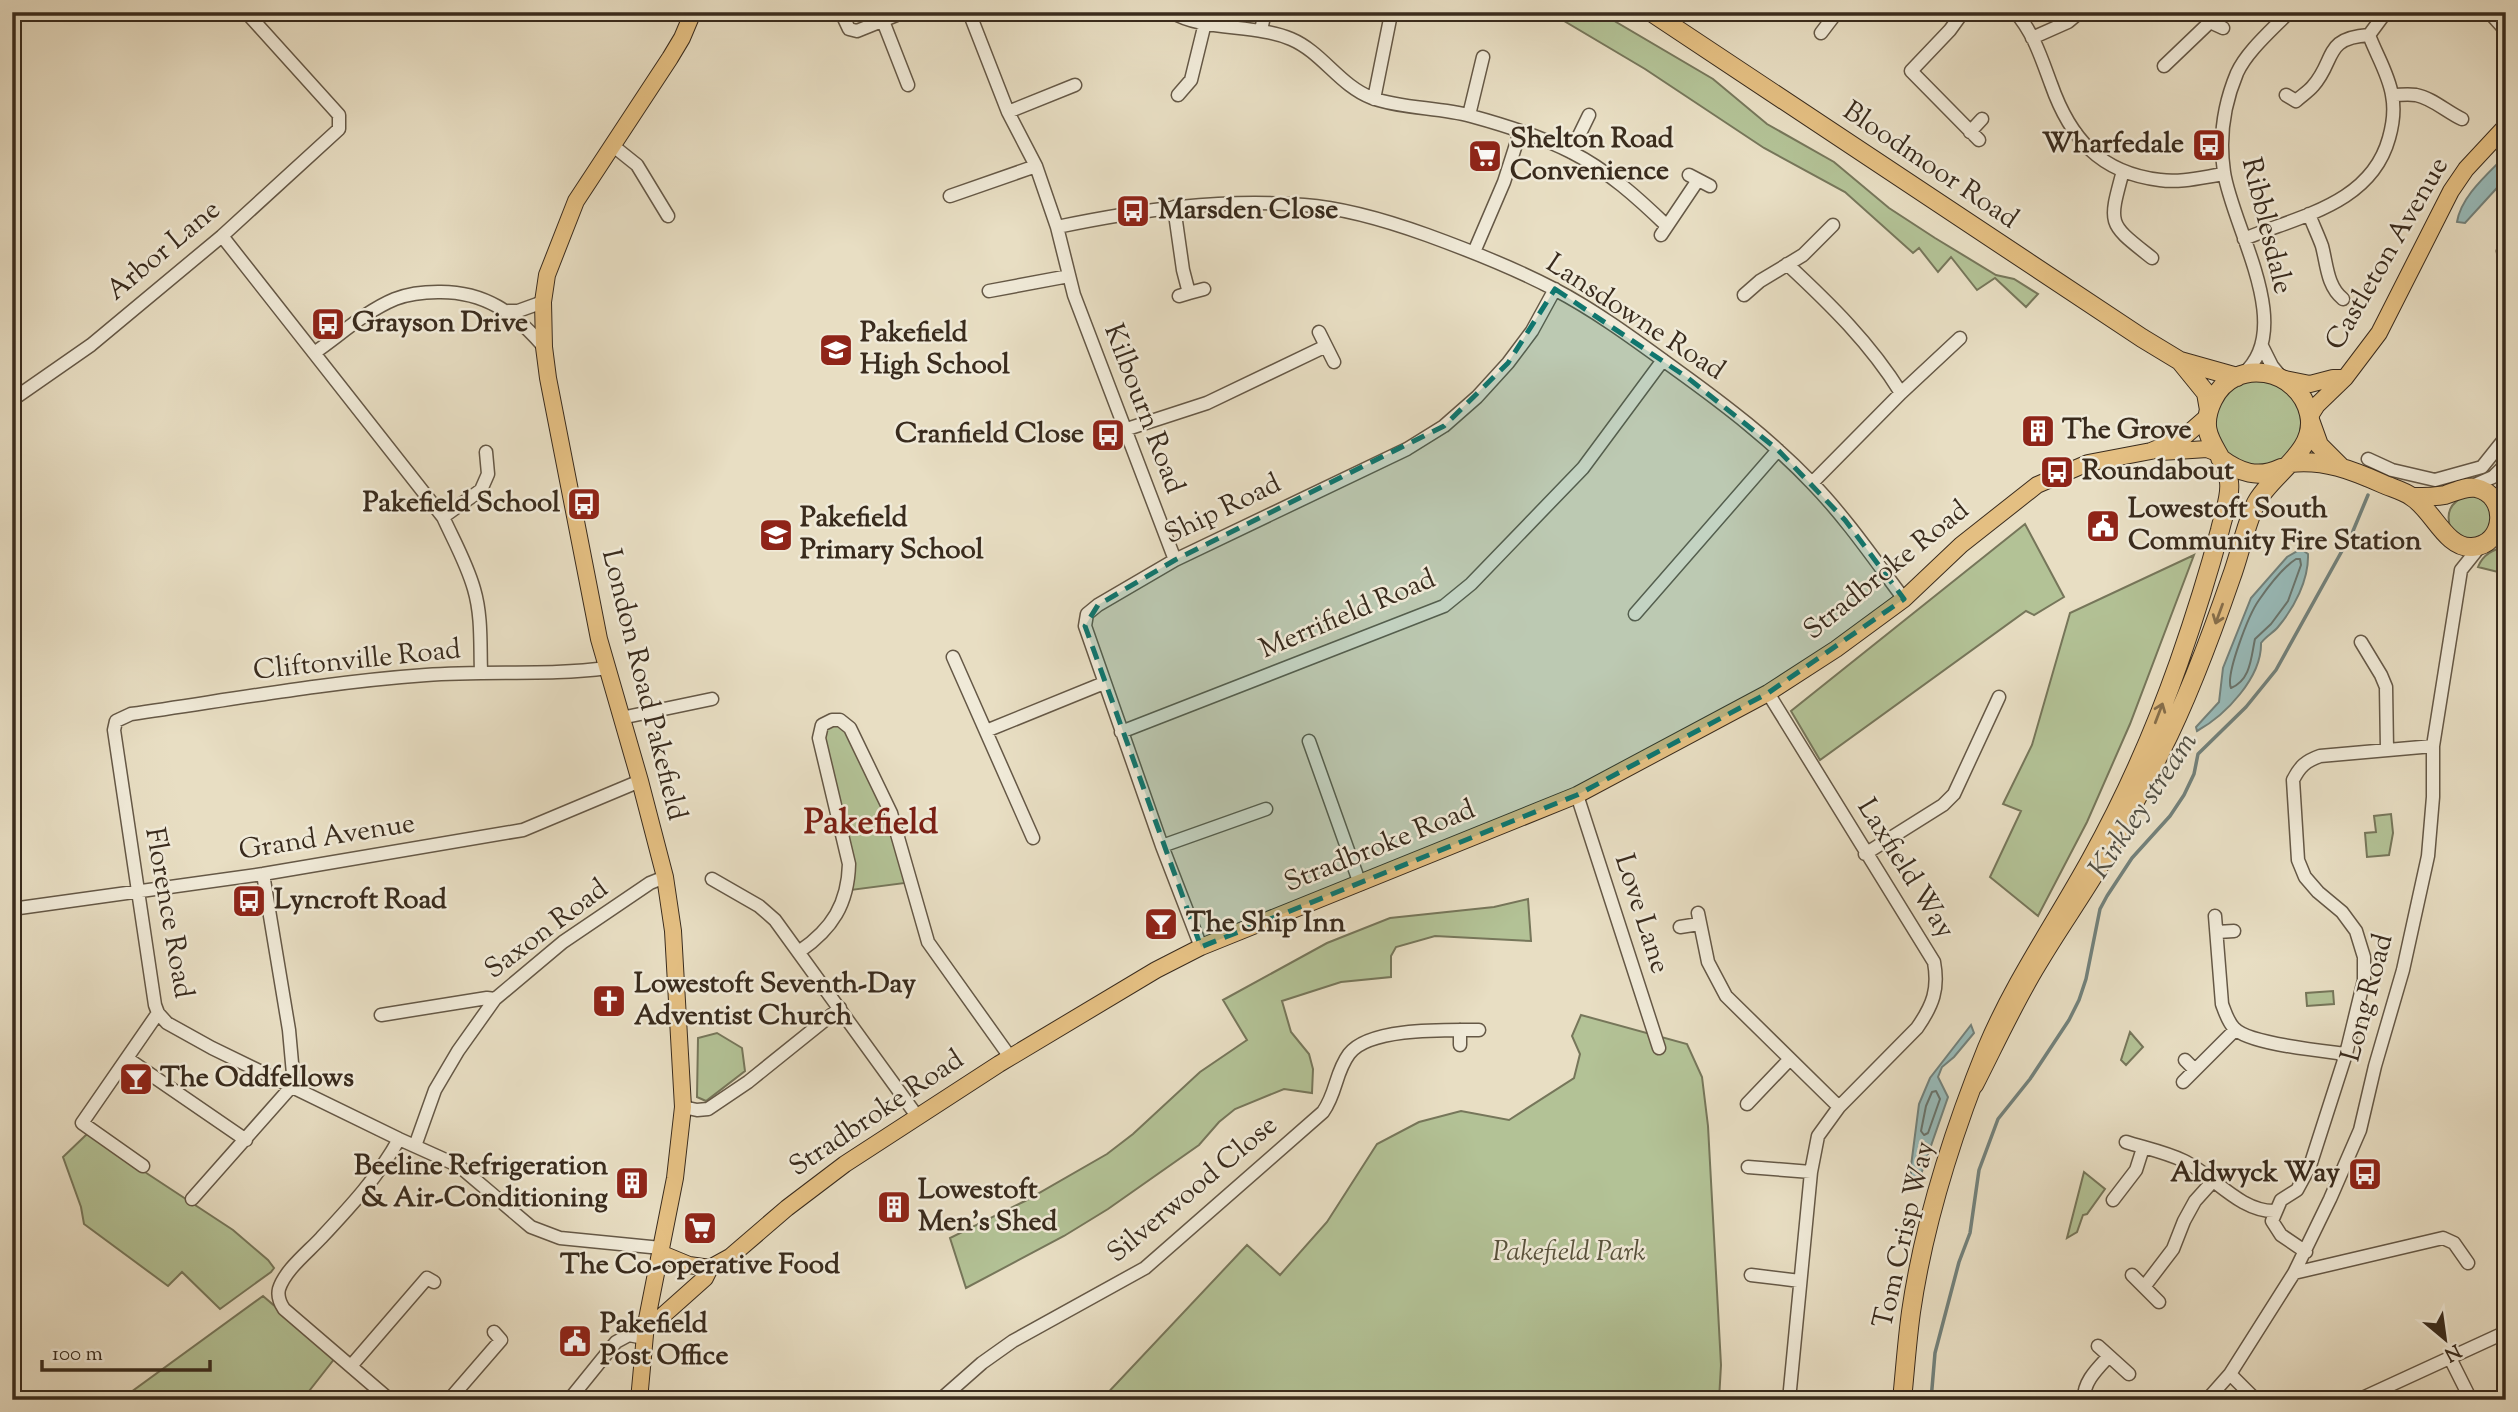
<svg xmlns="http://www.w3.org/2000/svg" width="2518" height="1412" font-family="'Sorts Mill Goudy',serif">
<rect width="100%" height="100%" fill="#e8dec3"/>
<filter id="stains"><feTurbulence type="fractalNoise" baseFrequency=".00286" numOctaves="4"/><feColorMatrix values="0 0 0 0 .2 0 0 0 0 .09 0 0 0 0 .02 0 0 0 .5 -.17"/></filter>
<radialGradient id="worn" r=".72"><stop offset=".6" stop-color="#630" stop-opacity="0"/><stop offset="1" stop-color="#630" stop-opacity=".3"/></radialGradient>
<path fill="#b3c296" stroke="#76765a" stroke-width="2" d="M1549 12H1599L1713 79 1767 124 1834 162 1889 208 1935 238 1996 275 2014 279 2038 294 2026 307 1995 278 1977 290 1951 257 1938 272 1919 248 1913 253 1845 192 1764 148 1645 69Z
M2215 423a43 43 0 1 1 86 0a43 43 0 1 1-86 0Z
M2466 495C2479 496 2485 499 2492 511L2489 532 2469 541 2451 530C2445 513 2450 503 2466 495Z
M2025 524 2064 597 2034 615 2026 611 1820 760 1791 711Z
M2506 546V574L2478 567C2483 554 2493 550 2506 546Z
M2194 555 2130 724 2087 822 2038 916 1990 877 2021 811 2003 804 2032 745 2070 613Z
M835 723 844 727 890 820 905 883 851 890 824 740 825 729Z
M2391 814 2393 833 2389 855 2367 857 2365 833 2376 832 2374 816Z
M1528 899 1531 941 1435 936 1396 947 1391 956V977L1341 982 1282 1001 1291 1032 1309 1054 1313 1069 1312 1093 1284 1089 1235 1109 1219 1122 1199 1145 1108 1209 1064 1236 966 1288 950 1238 1025 1201 1107 1154 1133 1134 1200 1072 1247 1040 1223 1000 1327 943 1390 918 1494 907Z
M2333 991 2334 1004 2307 1006 2306 993Z
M1581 1015 1687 1044 1702 1077 1708 1126 1721 1365 1719 1400H1101L1247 1245 1280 1275 1327 1222 1377 1144 1419 1122 1461 1111 1509 1120 1574 1078 1580 1054 1572 1036Z
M2130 1032 2143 1047 2126 1065 2121 1060Z
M717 1033 742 1048 745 1071 706 1101 697 1097 698 1038Z
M87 1134 233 1230 268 1260 274 1268 271 1272 220 1309 182 1272 168 1286 84 1224 81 1207 63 1157Z
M2084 1172 2105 1189 2087 1214 2083 1215 2077 1232 2067 1238Z
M263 1296 335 1358 302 1400H128L127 1395Z"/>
<path fill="#98bbba" stroke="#72817b" stroke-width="2" d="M2506 155V178L2465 223 2457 222C2461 196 2488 174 2506 155Z
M2301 549 2308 554C2309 580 2294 608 2278 627 2273 633 2266 636 2261 643 2262 677 2226 715 2197 731L2196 727 2219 702 2223 668 2251 598 2287 557Z
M1971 1025 1974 1033 1954 1057 1942 1067 1938 1077 1948 1097 1918 1183 1914 1184 1911 1180V1166L1919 1104 1930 1078Z"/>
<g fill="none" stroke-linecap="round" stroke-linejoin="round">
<path stroke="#68736c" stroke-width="2" d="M2296 559H2300L2301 565 2288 601 2271 624 2255 639C2251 657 2251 680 2231 688 2225 675 2249 614 2259 600 2268 587 2282 568 2296 559Z
M1936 1091 1940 1099 1928 1133 1924 1135 1921 1131 1926 1106 1932 1092Z"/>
<path stroke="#72817b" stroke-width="3.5" d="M1931 1400 1935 1353 1959 1262 1970 1233 1979 1170 1998 1119 2030 1079 2069 1020 2079 1000 2086 979 2100 909 2107 896 2132 858 2170 816 2184 795 2194 774 2198 754 2246 707 2276 670 2353 531 2368 495"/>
<g stroke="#655846" stroke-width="15">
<path id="minor" d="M841 12 849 29 857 31 904 12
M969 12 1008 112 1036 166 1057 227 1074 295 1175 560
M1172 12C1201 31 1256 24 1291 39 1322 52 1340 86 1372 98 1403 109 1439 107 1471 116 1504 125 1540 136 1571 152 1607 170 1638 198 1667 226
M1963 12 1950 30 1911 71 1979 140
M2015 12C2033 31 2042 60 2051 84 2070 138 2100 173 2160 180 2181 183 2203 177 2224 174
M2489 12 2506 31
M883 21 908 85
M2210 22 2223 28
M1261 30 1265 12
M1821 33 1837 12
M2032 38 2068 22 2080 12
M2164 66 2210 22V12
M1178 95 1191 80 1205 23
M2286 95 2296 101C2301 96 2308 92 2313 86 2336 60 2323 38 2369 35L2386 12
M2392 95C2400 95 2408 94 2416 95 2432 98 2447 112 2462 119
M1374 99 1391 14
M1008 112 1075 85
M1469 115 1483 57
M1970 132 1982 119
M612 145 637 165 668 216
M1571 152 1589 115
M2123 171C2108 226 2108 223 2152 258
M1689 175 1710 186
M950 196 1036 166
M1174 207 1183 270 1189 293 1179 296
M2309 214C2313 225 2318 235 2322 246 2327 265 2327 286 2343 299
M1057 227C1139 210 1221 198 1304 205 1346 208 1388 221 1427 235 1471 251 1514 268 1554 289 1598 312 1638 342 1678 371 1725 405 1771 440 1812 483 1846 518 1874 559 1904 599
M1661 235 1698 180
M222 236 443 517C454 541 467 564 474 589 482 616 480 645 481 672
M2244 239C2299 216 2371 204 2389 138 2393 124 2395 110 2392 95 2389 75 2376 54 2369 35
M2506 248 2503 251 2506 253
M1474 252 1504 182 1520 132
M1787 264C1830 304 1870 343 1901 393
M989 291 1069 276
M1189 293 1204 289
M1744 295 1760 281 1803 255 1833 225
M508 311H518L543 302
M1319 332 1326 346
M2262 346 2272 366 2281 377
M314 353C340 335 366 311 395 299 408 294 424 292 438 292 484 291 515 313 544 347
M2243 374C2297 328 2232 227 2224 172 2219 139 2224 104 2237 73 2247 51 2272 30 2289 12
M12 400 91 345 222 236 339 129V115L246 12
M1124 430 1207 403 1326 346 1334 362
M2368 459 2392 470 2435 480 2482 467 2506 437
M1812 483 1901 393 1960 338
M2468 488 2493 477 2506 464
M443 517 481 490 488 474 486 452
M1635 614 1778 450
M2361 642 2381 675 2386 687 2387 749
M953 657 1033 838
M607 668C548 676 486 670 426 675 327 682 229 700 131 714L116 721 114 730 155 1005 158 1013 167 1023 212 1048 399 1139 459 1166 531 1227 560 1238 661 1248
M1768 693 1934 962C1939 989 1933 1005 1917 1028L1839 1107 1818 1136 1811 1172 1789 1400
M621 718 712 699
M986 731 1104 683
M1121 732 1444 606 1471 584 1583 468 1663 360
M1309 741 1360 884
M1577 795 1659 1048
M1162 846 1266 809
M1865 854 1943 805 1954 794 1999 697
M712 879 759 906 775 920 917 1116
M12 909 263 874 523 830 640 781
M1698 913 1708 962 1726 996 1839 1107
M2215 916 2222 1004C2225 1012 2228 1022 2234 1028 2248 1044 2323 1051 2346 1054
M1680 927 1699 924
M2217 932 2234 931
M1201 947 1162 846 1085 626 1087 614 1098 605 1175 560 1407 449 1444 426 1477 397 1508 363 1532 331 1555 289
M800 951C832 929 848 904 849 864L819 738 822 725 832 720H840L850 728 891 813 928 942 1010 1057
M381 1015 487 998 495 999
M1460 1030V1045
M128 1059 246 1140
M2185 1060 2195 1070
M2183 1082 2235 1030
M1747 1104 1789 1060
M683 1107 697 1110 708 1109 748 1082 840 1008
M2126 1142C2145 1148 2165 1152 2184 1161 2213 1175 2240 1212 2275 1211
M415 1146 435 1090 458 1051 495 999 563 942 650 883 665 877
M143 1166 82 1123 158 1013
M1748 1167 1811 1172
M192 1199 292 1086 293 1074 289 1030 263 874
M2113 1200 2136 1170 2143 1148
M2306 1252 2281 1235 2272 1221 2281 1200 2297 1190 2310 1166 2346 1054 2364 980V957L2356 931 2342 912 2318 892 2305 877 2298 860 2293 780C2300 766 2306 761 2320 756L2433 746
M2294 1273 2443 1238 2454 1243 2468 1263
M1751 1275 1800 1281
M2132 1275 2144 1287
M2159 1302 2144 1287 2173 1249 2184 1221 2195 1201 2213 1181
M2098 1346 2129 1374
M2450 1358 2471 1400
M351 1366 427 1278 434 1282
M2230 1374 2256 1400
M390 1400 284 1309C280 1303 277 1297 279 1289 285 1270 307 1253 321 1238 349 1208 379 1176 399 1139
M449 1400 501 1340 494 1332
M569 1400 616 1342 629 1335 644 1338
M940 1400 982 1363 1013 1341 1145 1268 1323 1112C1337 1092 1335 1073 1349 1054 1369 1027 1448 1030 1479 1030
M2084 1400C2083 1382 2097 1369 2109 1356
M2207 1400 2230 1374 2294 1273 2330 1199 2360 1130 2375 1066 2403 970 2428 856 2433 797V746L2461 570 2481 545
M2358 1400 2506 1332"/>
</g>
<g stroke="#392b1d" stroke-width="18">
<path id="major" d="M2285 379 2310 384 2333 378H2345
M2310 416 2317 405 2345 378 2379 333 2451 191 2466 169 2506 126
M2161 452 2207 449 2217 453
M660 1253 689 1265 710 1268
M646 1324 659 1319 705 1278 710 1268 730 1257 787 1208 845 1164 999 1064 1156 970 1201 947 1577 795 1768 693 1836 649 1904 599 1961 545 2037 485 2088 463 2151 451 2173 442 2184 437 2208 416
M639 1400 646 1324 675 1178 683 1107 673 931 665 877 640 781 599 639 548 378 544 347 543 302 547 275 576 201 670 58 682 38 693 12"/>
</g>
<g stroke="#392b1d" stroke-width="20">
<path id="highway" d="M1651 12 2142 338 2180 361 2237 377
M2180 361 2206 393 2209 410
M2310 420 2319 445 2340 466
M2220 458C2240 473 2258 479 2281 468
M2290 463C2324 459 2352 470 2383 484 2392 488 2404 491 2412 497 2433 510 2446 549 2472 547 2506 545 2509 495 2476 488 2465 486 2455 492 2445 495 2434 497 2423 497 2412 497
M1902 1400C1905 1371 1907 1341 1911 1312 1924 1222 1953 1132 1987 1048 2014 983 2057 921 2091 859 2126 796 2155 730 2179 662 2194 619 2208 575 2220 530 2223 516 2231 497 2229 482 2225 449 2194 439 2213 400 2235 355 2299 369 2309 414 2318 451 2271 474 2256 503 2245 526 2240 554 2231 578 2211 636 2189 696 2161 751 2142 789 2122 827 2101 863 2081 897 2058 929 2038 963 2014 1002 1995 1044 1974 1085"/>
</g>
<use href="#minor" stroke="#f0ead8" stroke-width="12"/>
<use href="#major" stroke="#e4bf82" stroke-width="16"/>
<use href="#highway" stroke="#e4bf82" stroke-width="18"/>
</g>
<defs><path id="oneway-shaft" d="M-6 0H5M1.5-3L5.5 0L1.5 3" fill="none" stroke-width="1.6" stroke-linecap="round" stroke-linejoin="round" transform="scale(1.75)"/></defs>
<g stroke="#866e4a">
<use href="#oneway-shaft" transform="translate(2219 614) rotate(110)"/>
<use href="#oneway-shaft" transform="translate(2159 713) rotate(-69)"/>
</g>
<path fill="#0f766e" fill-opacity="0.2" stroke="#0f766e" stroke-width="5" stroke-dasharray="14 9" stroke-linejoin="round" d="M1555 289 1688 378 1778 450 1845 520 1904 599 1768 693 1577 795 1201 947 1085 626 1098 605 1175 560 1444 426 1508 363Z"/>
<defs>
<g id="bus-square" transform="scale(1.75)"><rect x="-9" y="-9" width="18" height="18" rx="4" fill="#8f2418" stroke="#f0ead8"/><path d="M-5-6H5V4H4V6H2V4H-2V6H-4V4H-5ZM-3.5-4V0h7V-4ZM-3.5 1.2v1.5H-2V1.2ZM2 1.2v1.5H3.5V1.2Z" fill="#fff"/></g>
<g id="supermarket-square" transform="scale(1.75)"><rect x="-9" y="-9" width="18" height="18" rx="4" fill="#8f2418" stroke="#f0ead8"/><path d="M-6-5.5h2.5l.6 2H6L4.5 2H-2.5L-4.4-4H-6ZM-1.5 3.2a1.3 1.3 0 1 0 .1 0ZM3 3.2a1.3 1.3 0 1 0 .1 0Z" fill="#fff"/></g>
<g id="school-square" transform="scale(1.75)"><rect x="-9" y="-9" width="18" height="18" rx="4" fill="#8f2418" stroke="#f0ead8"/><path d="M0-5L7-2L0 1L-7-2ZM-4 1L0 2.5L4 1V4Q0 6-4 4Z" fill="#fff"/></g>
<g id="building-square" transform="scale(1.75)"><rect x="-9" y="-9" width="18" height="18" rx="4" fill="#8f2418" stroke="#f0ead8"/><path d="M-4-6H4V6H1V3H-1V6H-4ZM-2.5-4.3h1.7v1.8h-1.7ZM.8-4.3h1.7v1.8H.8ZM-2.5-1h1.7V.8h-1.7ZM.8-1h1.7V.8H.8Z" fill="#fff"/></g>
<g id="civic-square" transform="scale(1.75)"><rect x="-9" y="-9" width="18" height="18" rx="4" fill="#8f2418" stroke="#f0ead8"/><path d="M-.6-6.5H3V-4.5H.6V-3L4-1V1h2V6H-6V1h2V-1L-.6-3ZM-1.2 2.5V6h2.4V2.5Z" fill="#fff"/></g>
<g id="bar-square" transform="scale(1.75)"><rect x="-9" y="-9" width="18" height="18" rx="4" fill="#8f2418" stroke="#f0ead8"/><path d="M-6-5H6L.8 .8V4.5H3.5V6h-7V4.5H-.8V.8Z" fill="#fff"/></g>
<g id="church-square" transform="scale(1.75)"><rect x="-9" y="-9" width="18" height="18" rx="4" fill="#8f2418" stroke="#f0ead8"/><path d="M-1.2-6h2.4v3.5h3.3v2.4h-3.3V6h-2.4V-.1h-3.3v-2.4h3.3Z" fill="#fff"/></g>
</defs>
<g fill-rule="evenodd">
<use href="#bus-square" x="2209" y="145"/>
<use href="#supermarket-square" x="1485" y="156"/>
<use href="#bus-square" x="1133" y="211"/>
<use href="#bus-square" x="328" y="324"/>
<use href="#school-square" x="836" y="350"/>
<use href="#building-square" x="2038" y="431"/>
<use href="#bus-square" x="1108" y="435"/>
<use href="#bus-square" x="2057" y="472"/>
<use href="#bus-square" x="584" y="504"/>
<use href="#civic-square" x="2103" y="526"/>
<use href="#school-square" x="776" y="535"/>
<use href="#bus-square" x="249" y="901"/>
<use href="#bar-square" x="1161" y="924"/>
<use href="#church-square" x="609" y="1001"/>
<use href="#bar-square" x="136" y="1079"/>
<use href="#bus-square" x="2365" y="1174"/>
<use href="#building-square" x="632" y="1183"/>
<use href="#building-square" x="894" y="1207"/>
<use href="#supermarket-square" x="700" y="1228"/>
<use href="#civic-square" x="575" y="1341"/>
</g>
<g text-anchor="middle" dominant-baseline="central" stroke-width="5" stroke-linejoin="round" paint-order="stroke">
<g font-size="28" font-weight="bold" fill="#392b1d" stroke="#f0ead8" text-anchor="start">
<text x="1510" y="140">Shelton Road<tspan x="1510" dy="32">Convenience</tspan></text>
<text x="2184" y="145" text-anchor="end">Wharfedale</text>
<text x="1158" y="211">Marsden Close</text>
<text x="352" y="324">Grayson Drive</text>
<text x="860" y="334">Pakefield<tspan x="860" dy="32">High School</tspan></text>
<text x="2062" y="431">The Grove</text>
<text x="1084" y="435" text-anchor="end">Cranfield Close</text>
<text x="2082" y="472">Roundabout</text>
<text x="560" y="504" text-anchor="end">Pakefield School</text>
<text x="2128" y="510">Lowestoft South<tspan x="2128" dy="32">Community Fire Station</tspan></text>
<text x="800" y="519">Pakefield<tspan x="800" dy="32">Primary School</tspan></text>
<text x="274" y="901">Lyncroft Road</text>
<text x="1186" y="924">The Ship Inn</text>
<text x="634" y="985">Lowestoft Seventh-Day<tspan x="634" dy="32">Adventist Church</tspan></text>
<text x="160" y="1079">The Oddfellows</text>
<text x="608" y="1167" text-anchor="end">Beeline Refrigeration<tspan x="608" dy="32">&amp; Air-Conditioning</tspan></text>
<text x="2340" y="1174" text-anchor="end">Aldwyck Way</text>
<text x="918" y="1191">Lowestoft<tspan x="918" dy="32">Men's Shed</tspan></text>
<text x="700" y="1266" text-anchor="middle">The Co-operative Food</text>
<text x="600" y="1325">Pakefield<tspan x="600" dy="32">Post Office</tspan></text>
</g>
<g font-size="28" fill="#392b1d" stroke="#f0ead8">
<text transform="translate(1930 166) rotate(34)">Bloodmoor Road</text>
<text transform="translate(2266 226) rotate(76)">Ribblesdale</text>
<text transform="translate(164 251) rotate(-40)">Arbor Lane</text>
<text transform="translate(2388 254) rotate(-60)">Castleton Avenue</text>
<text transform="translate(1635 318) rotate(33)">Lansdowne Road</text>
<text transform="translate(1143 409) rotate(69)">Kilbourn Road</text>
<text transform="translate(1223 510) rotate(-26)">Ship Road</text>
<text transform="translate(1887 571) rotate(-39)">Stradbroke Road</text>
<text transform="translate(1348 615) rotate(-23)">Merrifield Road</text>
<text transform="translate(357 661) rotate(-6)">Cliftonville Road</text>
<text transform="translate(643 685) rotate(76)">London Road Pakefield</text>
<text transform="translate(327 838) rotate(-9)">Grand Avenue</text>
<text transform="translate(1380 847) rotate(-22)">Stradbroke Road</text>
<text transform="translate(1905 869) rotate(58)">Laxfield Way</text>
<text transform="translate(168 913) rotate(80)">Florence Road</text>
<text transform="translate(1641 914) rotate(72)">Love Lane</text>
<text transform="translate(547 930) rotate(-37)">Saxon Road</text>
<text transform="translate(2368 998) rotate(-75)">Long Road</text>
<text transform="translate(877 1114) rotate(-34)">Stradbroke Road</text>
<text transform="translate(1193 1190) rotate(-40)">Silverwood Close</text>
<text transform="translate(1905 1235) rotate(-77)">Tom Crisp Way</text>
</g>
<g font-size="28" font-style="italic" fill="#58513b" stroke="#f0ead8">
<text x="1569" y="1253">Pakefield Park</text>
</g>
<g font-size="30" font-style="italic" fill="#514f44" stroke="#f0ead8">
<text transform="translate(2144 806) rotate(-56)">Kirkley stream</text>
</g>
<g font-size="35" font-weight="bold" fill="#7a1f14" stroke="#f0ead8">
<text x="871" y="824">Pakefield</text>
</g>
</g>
<rect width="2518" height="1412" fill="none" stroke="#e8dec3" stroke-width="42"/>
<rect x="14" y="14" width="2490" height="1384" fill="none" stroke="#392b1d" stroke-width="3.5"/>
<rect x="21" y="21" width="2476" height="1370" fill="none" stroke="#392b1d" stroke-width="2"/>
<g transform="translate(2445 1339) rotate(151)" stroke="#f0ead8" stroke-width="5" paint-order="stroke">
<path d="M0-5L12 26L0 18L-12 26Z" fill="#392b1d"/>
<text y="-10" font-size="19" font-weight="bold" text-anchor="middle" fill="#392b1d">N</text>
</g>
<path d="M42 1360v10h168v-10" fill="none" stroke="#392b1d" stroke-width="3.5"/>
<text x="52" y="1360" font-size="21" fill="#392b1d" stroke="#f0ead8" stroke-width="5" paint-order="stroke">100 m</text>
<rect width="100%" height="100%" filter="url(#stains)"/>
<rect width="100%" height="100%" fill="url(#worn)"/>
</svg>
